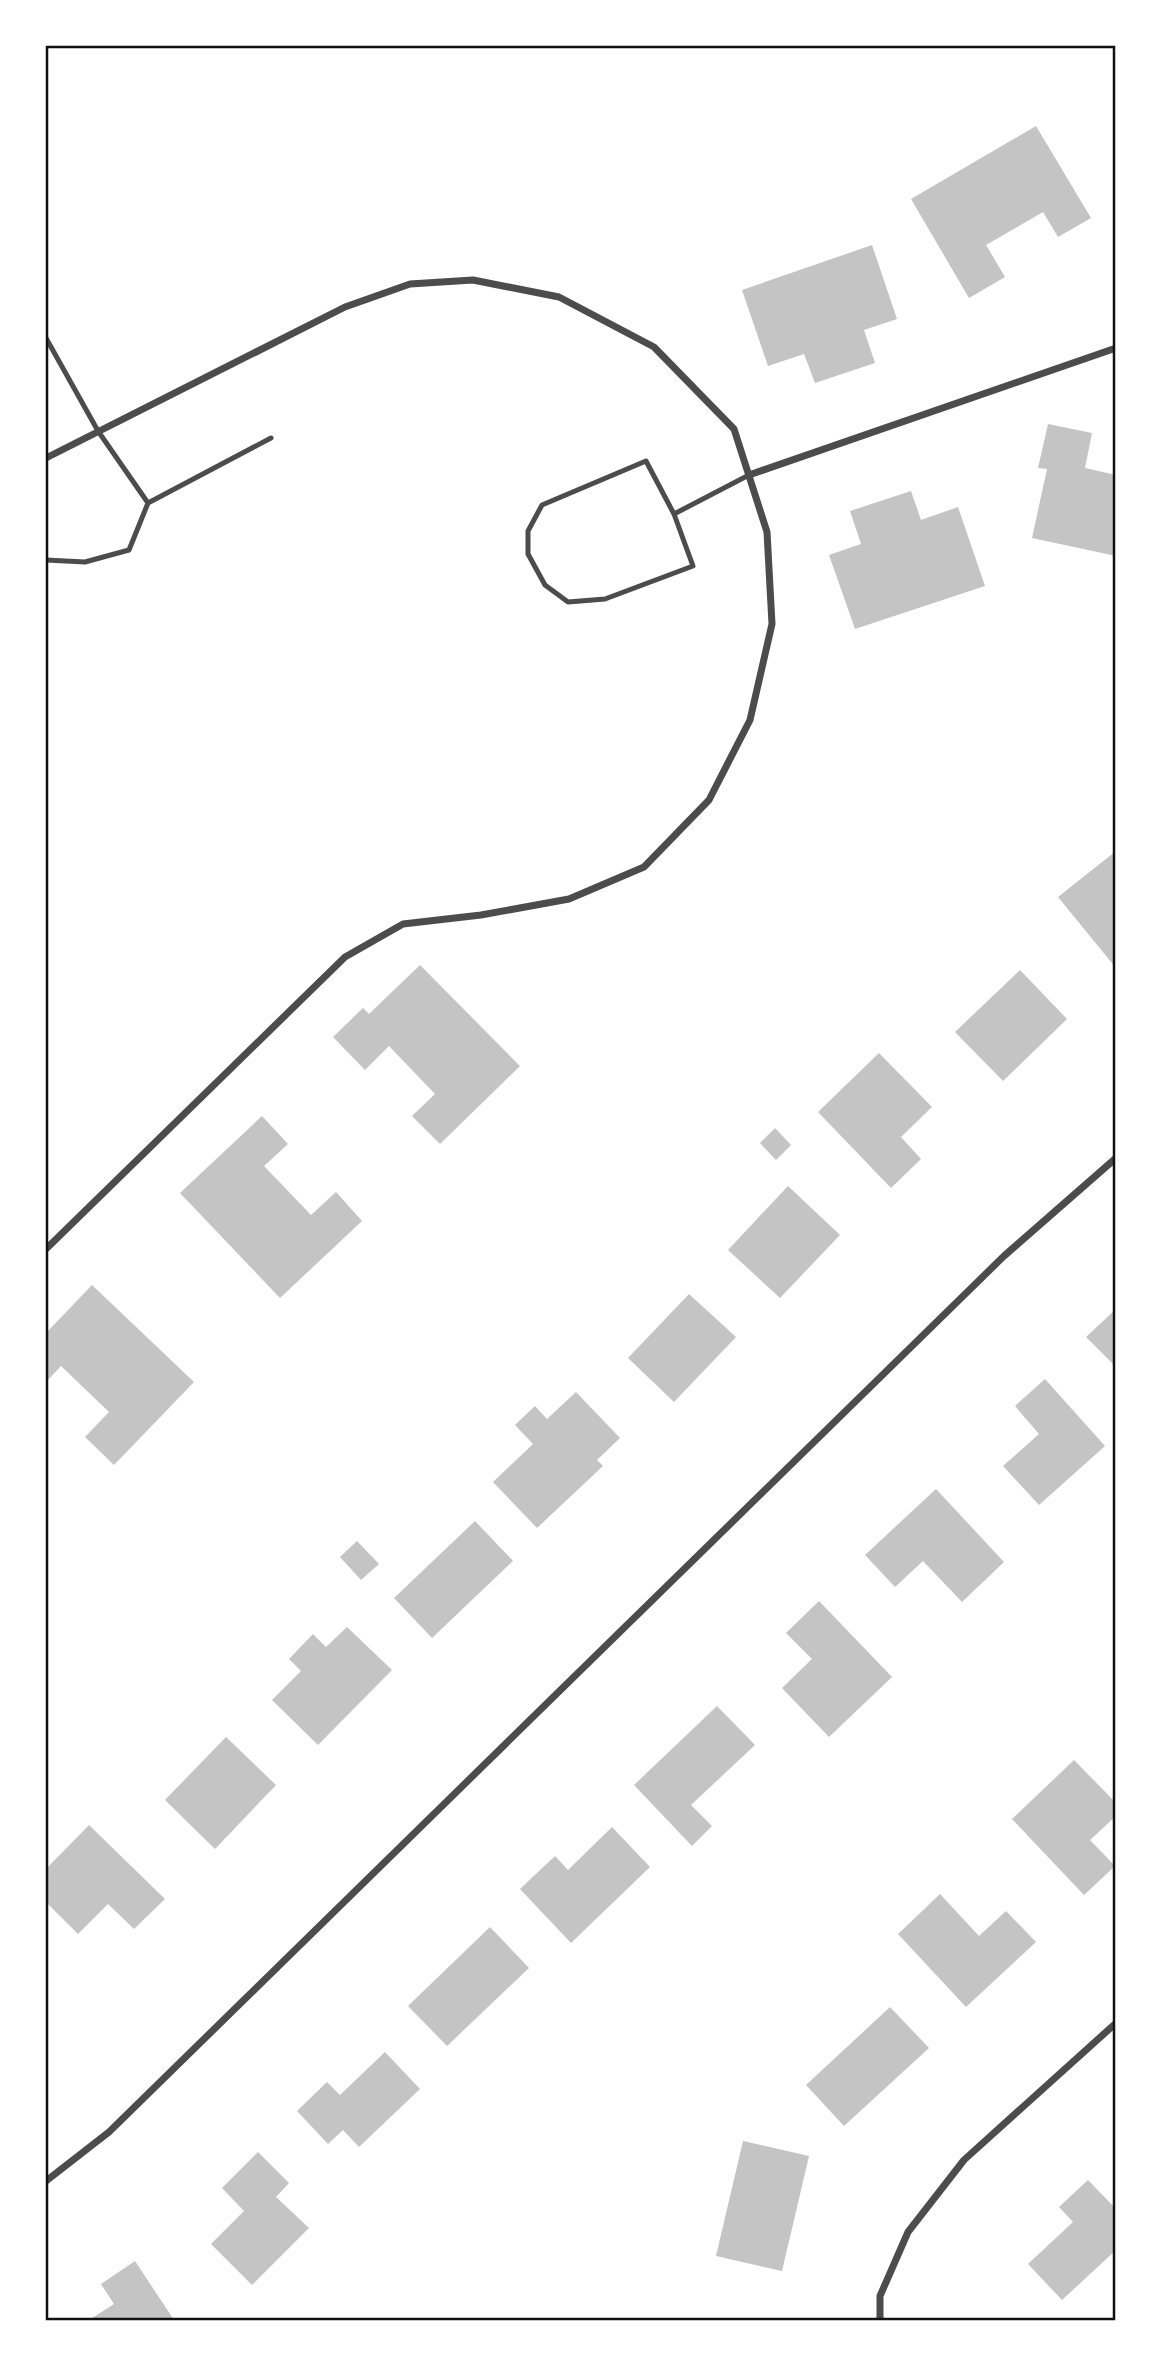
<svg xmlns="http://www.w3.org/2000/svg" width="1161" height="2366" font-family="'Titillium Web',sans-serif">
<rect width="100%" height="100%" fill="#fff"/>
<path fill="#c4c4c4" d="M1036 126 1091 218 1058 237 1043 212 986 245 1005 277 969 298 911 199Z
M872 245 897 319 864 330 875 363 815 383 804 354 768 366 742 290Z
M1048 424 1092 433 1085 468 1116 475V556L1032 538 1047 469 1038 468Z
M911 491 921 520 958 507 985 586 855 629 829 555 861 544 850 511Z
M1116 851V968L1058 897Z
M420 965 520 1066 440 1144 412 1116 435 1094 389 1046 365 1070 333 1037 363 1008 369 1014Z
M1020 970 1067 1019 1003 1081 955 1032Z
M879 1053 932 1107 901 1137 921 1159 891 1188 818 1112Z
M262 1116 288 1144 264 1166 311 1215 336 1192 362 1221 280 1298 180 1193Z
M775 1128 791 1145 776 1160 760 1143Z
M788 1186 840 1235 780 1298 728 1250Z
M92 1285 194 1382 114 1465 85 1437 109 1412 61 1366 46 1382V1333Z
M689 1294 736 1337 674 1402 628 1358Z
M1116 1309V1367L1086 1337Z
M1045 1379 1105 1446 1039 1505 1003 1466 1039 1434 1015 1406Z
M576 1392 620 1438 597 1460 603 1466 537 1528 493 1482 533 1444 515 1425 535 1406 547 1419Z
M936 1489 1004 1562 962 1602 923 1561 895 1587 865 1555Z
M475 1521 513 1561 432 1638 394 1598Z
M357 1541 379 1564 361 1580 340 1557Z
M819 1601 892 1677 829 1737 782 1688 812 1659 786 1633Z
M347 1627 392 1670 318 1745 272 1700 301 1671 289 1659 313 1634 326 1647Z
M717 1706 755 1745 691 1805 712 1826 692 1846 634 1785Z
M226 1737 276 1785 215 1849 165 1800Z
M1074 1760 1116 1803V1816L1090 1840 1115 1866 1084 1895 1012 1819Z
M89 1825 165 1899 134 1929 108 1904 78 1934 46 1902V1869Z
M612 1827 650 1867 571 1943 520 1889 555 1856 568 1870Z
M940 1894 979 1936 1006 1911 1036 1942 966 2007 898 1934Z
M490 1927 529 1968 447 2046 408 2006Z
M890 2007 929 2048 844 2126 806 2085Z
M385 2052 420 2089 359 2147 343 2130 328 2144 297 2111 327 2082 340 2095Z
M743 2141 809 2156 782 2271 716 2256Z
M258 2152 289 2183 276 2197 309 2228 252 2285 211 2244 244 2211 222 2188Z
M1088 2180 1116 2209V2250L1062 2300 1028 2264 1073 2222 1059 2207Z
M135 2261 174 2320H89L114 2304 101 2284Z"/>
<g fill="none" stroke-linecap="round" stroke-linejoin="round">
<path stroke="#4c4c4c" stroke-width="5" d="M46 338 98 431 148 503
M674 514 693 566 605 599 568 602 545 585 528 554V531L542 505 646 461 674 514 749 475
M46 560 85 562 129 550 148 503 271 438"/>
<path stroke="#4c4c4c" stroke-width="7" d="M46 458 345 307 410 284 473 280 559 297 654 347 734 429 767 532 772 624 750 720 709 800 644 867 569 899 481 915 403 924 345 957 46 1249
M749 475 1116 348
M46 2181 109 2132 1004 1256 1116 1158
M880 2320V2296L908 2232 964 2160 1116 2023"/>
</g>
<rect width="1161" height="2366" fill="none" stroke="#ffffff" stroke-width="94"/>
<rect x="47" y="47" width="1067" height="2272" fill="none" stroke="#111" stroke-width="2.5"/>
</svg>
